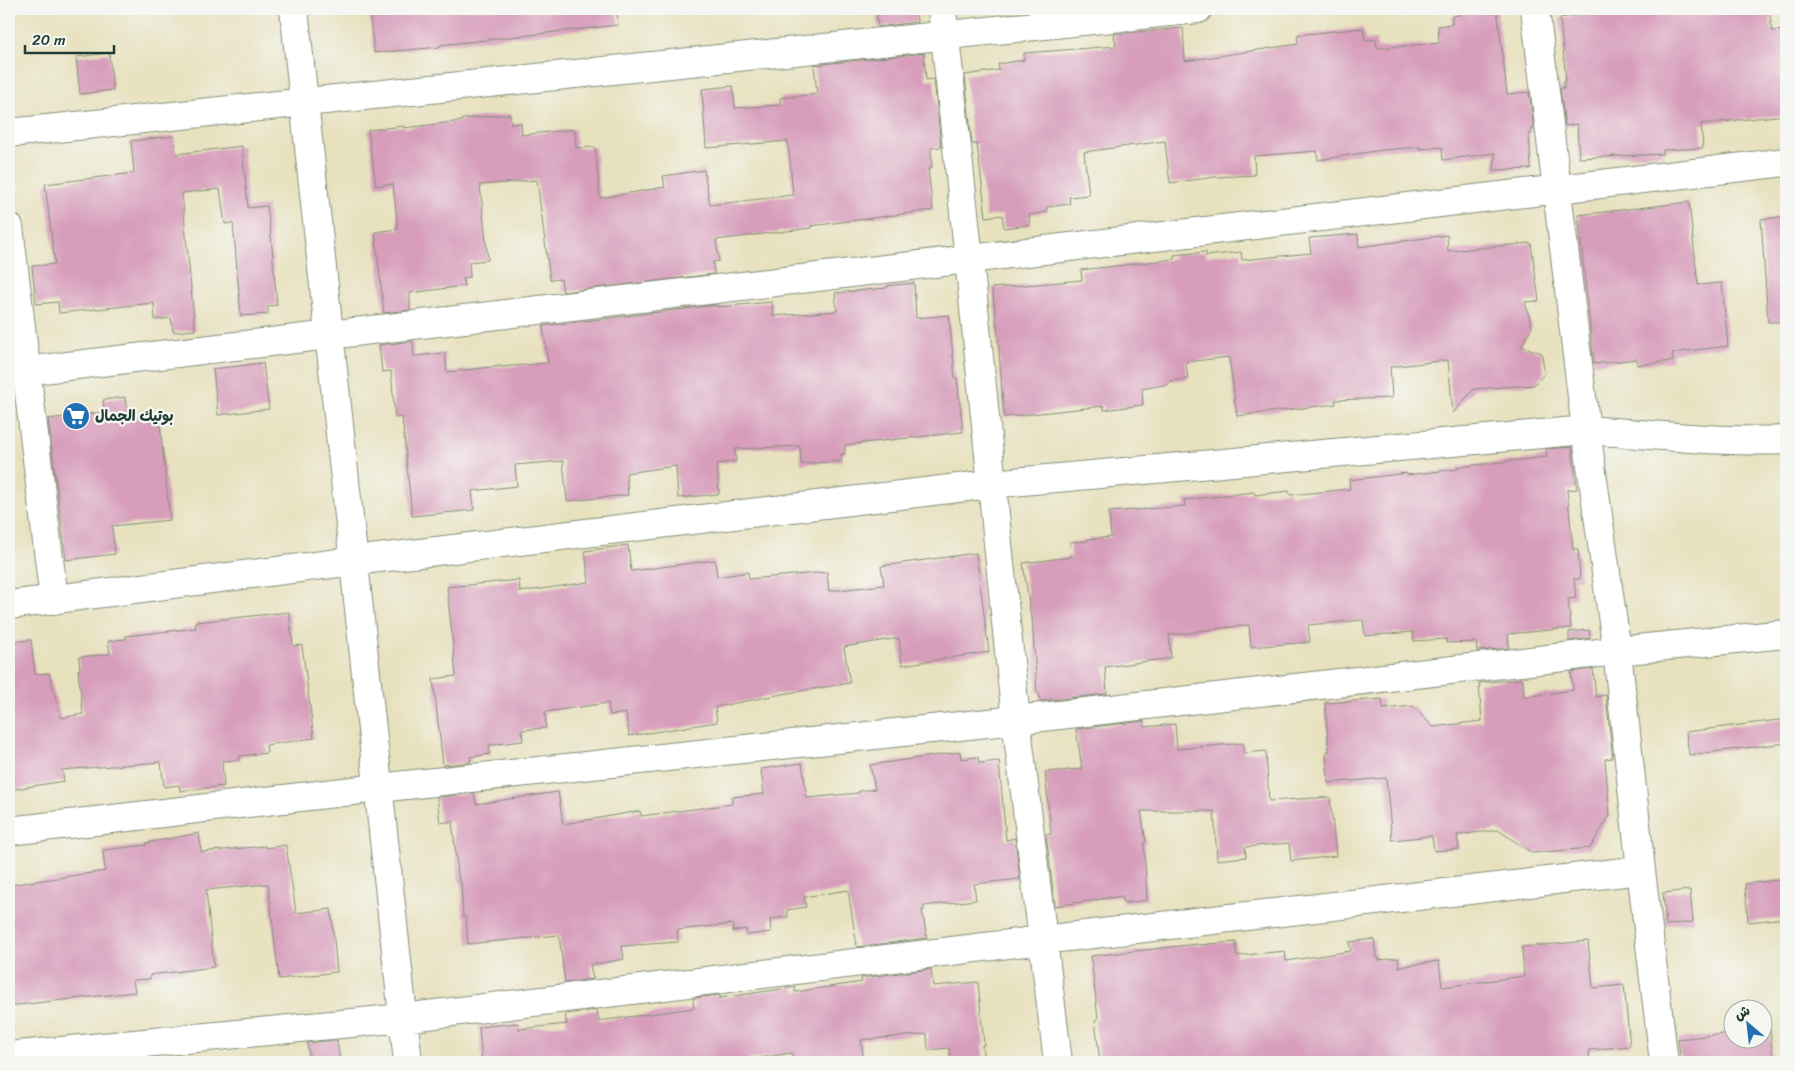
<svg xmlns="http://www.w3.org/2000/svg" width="1795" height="1071" font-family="Sriracha,'Playpen Sans Arabic',sans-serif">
<rect width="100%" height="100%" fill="#f6f6f2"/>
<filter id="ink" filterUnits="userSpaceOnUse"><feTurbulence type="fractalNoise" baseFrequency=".02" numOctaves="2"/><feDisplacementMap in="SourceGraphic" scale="10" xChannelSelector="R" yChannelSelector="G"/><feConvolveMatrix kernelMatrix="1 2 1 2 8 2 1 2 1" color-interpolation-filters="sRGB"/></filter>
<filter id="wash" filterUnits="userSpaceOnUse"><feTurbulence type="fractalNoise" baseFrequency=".0096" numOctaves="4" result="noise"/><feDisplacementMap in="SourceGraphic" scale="20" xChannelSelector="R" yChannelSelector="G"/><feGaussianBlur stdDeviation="1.12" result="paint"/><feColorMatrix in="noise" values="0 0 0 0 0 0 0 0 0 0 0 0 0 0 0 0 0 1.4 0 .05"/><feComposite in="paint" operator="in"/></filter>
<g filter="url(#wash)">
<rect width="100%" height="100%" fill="#e7e1be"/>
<g id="blocks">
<path fill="#d79dbb" d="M369 9H617L618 25 440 45V47L374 53Z
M876 9H916L917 22 878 27Z
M1459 9H1497L1507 94 1529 92 1534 129H1531V134H1529L1531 169 1494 170 1495 153 1443 160 1442 147 1420 149V147L1382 150 1318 160 1317 151 1254 156 1255 175 1215 177 1170 183 1165 141 1084 152 1089 195 1069 197 1070 204 1047 207V212L1029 215 1030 225 1004 228 1002 215 986 217 977 144H972L965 75 999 70 998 64 1024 60V53L1116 46 1114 34 1183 28 1185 61 1298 44 1297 35 1363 28 1365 40 1376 39 1377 48 1439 43 1438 26 1452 24V16L1460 15Z
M1584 9H1769L1772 31 1786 30V115L1701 124 1703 148 1663 150V154L1579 158 1577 124 1565 126 1560 88H1564V80H1566L1560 18 1586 14Z
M109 53 113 90 80 94 76 57Z
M924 53 926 80 934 79 941 147 931 148 932 168 928 169 933 210 811 226V228L716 240 719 261 713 262 714 274 563 292 561 279 550 280 537 180 480 185 488 260 469 262 470 277 463 278 464 286 410 293V310L384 313 375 232 398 229 393 184 376 186 368 130 404 126V128L462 121V119L510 114 511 124 521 123 522 135 575 129 576 148 595 147 600 198 665 187 663 176 704 170 710 205 793 195 788 141 706 148 702 89 733 86 735 108 781 105 780 98 817 94 814 65Z
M174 136 176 154 242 146 248 208 267 206 271 236 277 305 268 306V314L241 316 233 223 225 224 220 189 182 193 195 330 173 332 171 318 155 320 154 303 59 313 58 302 36 304 32 266 55 264 45 184 134 173 131 141Z
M1689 202 1698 285 1722 283 1728 346 1672 353 1673 361 1637 365V359L1594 364 1578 215Z
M1786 217V322H1768L1761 219Z
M1358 234 1359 247 1447 235 1448 251 1531 243 1539 301 1525 302 1532 327 1521 346 1542 353 1544 374 1534 385 1474 389 1453 413 1448 360 1390 367 1392 398 1335 400 1336 404 1237 416 1229 357 1186 362 1188 379 1169 381V384L1142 389 1143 405 1104 410V406L1004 417 997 326 992 288 1082 280 1081 270 1174 259V255L1206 252V256L1241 252 1242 260 1311 253 1309 238Z
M914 283 916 318 949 315 955 378H957L963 432 845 445V454H841L842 461 801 464 800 446 735 449 736 461 717 464 719 494 678 498 676 466 626 473 628 495 567 501 563 461 515 465 517 486 472 491 474 510 412 516 402 417 395 418 391 371 382 372 379 345 413 341 414 356 445 353 447 372 501 366V367L548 363 543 326 717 305V307L772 302 773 316 837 311 835 293 887 288V286Z
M263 363 269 409 218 415 213 369Z
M125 397 128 418 159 414 170 520 112 526 115 554 66 560 48 419 104 412 103 400Z
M1572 447 1577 489 1567 490 1573 549H1578L1580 579H1574L1576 598 1568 599 1571 628 1508 634 1509 648 1477 651 1476 642 1446 643V639L1414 641 1413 632 1365 636 1363 620 1308 625 1310 642 1251 647 1249 625 1197 631V632L1169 635 1171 658 1105 667 1107 694 1040 701 1039 692H1037L1032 617H1031L1023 563 1071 557 1070 542 1088 541V539L1111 537 1109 512 1185 506 1184 500 1254 492 1255 495 1289 491 1290 495 1350 489 1349 480 1407 473V475L1458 469 1457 467 1547 457 1546 449Z
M628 545 631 571 715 560 717 577 748 572 749 579 827 572 829 591 884 585 881 566 976 553 989 652 902 665 899 638 844 647 850 683 782 694 715 707 717 722 629 736 626 713 610 715 608 703 545 712 546 728 522 730 523 741 489 745 490 754 470 757 471 762 443 765 433 679 456 676 447 587 519 580 520 592 589 582 585 551Z
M289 612 293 646 302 645 314 738 266 745 267 753 240 756V760L222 761 224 786 180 791 179 785 164 787 161 762 62 770 64 781 9 790V642L31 640 35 674 49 673 61 718 83 714 78 670H80L79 657 110 654 108 641 126 639V636L196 628 195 622Z
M1589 630 1590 638 1569 641V632Z
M1593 669 1596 697 1606 695 1612 752V758L1605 759 1610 815 1590 848 1532 853 1498 830 1457 835 1459 849 1434 851 1432 836 1392 840 1386 778 1328 783 1326 752H1329L1325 703 1382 699 1383 709 1413 706 1433 727 1482 721 1479 683 1523 679 1524 697 1573 690 1571 672Z
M1786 719V743L1689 755 1686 732Z
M1144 721 1145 727 1175 724 1177 749 1243 743 1244 753 1266 751 1269 801 1330 797 1336 856 1291 861 1289 843 1245 847 1246 857 1217 860 1214 811H1141L1146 842 1144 843 1147 900 1123 903 1122 896 1055 906 1046 834H1051L1045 772 1082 769 1076 729Z
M960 752 961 759 978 757 979 763 999 761 1006 840 1015 838 1020 879 974 884 976 900 924 906V910H922L927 938 857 947 848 890 804 897 806 907 787 910 788 917 770 919 771 932 747 935 746 929 733 931V924L677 930 678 942 622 946 624 959 590 965 593 979 565 983 559 935 468 944 466 917H463L461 882H459L452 821 440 823 437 797 474 793 476 804 558 792 563 824 640 811 641 816 732 804V797L764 794 761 769 802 763 807 798 859 793V791L875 789 870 765Z
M199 833 201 852 265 846 266 848 286 845 296 913 331 909 337 972 279 979 268 884 206 890 214 967 150 975V979L133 980 135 992 9 1006V885L105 871 103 850 147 845 146 843Z
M1786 879V918L1748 922 1745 884Z
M1690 890 1693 922 1666 925 1663 893Z
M1374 939 1376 958 1378 957 1379 960 1398 958 1399 967 1439 961 1442 987 1524 976 1522 947 1588 941 1593 988 1624 985 1630 1046 1589 1050 1590 1062H1530V1058L1504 1062H1100L1095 1020 1098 1019 1091 956 1197 944V945L1236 942V956L1285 951 1286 961 1351 951 1349 942Z
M931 969 933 986 978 982 984 1045H982L984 1062H951L949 1048 928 1050 927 1034 861 1040 864 1062H793L792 1053 747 1060 748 1062H482L479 1027 518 1023 519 1029 567 1024 565 1014 597 1010 599 1021 694 1008 693 998 720 995V998L795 987V992L862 982 861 978Z
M1770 1029 1773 1062H1681L1678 1039 1732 1033V1038H1762V1030Z
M337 1040 340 1062H310L307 1043Z"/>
</g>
</g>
<g filter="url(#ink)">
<use href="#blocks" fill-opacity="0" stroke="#838f79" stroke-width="1"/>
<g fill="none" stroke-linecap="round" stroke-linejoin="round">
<g stroke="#838f79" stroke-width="30">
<path id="minor" d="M294 9 408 1062
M942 9 969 259 1016 720 1058 1062
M1535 9 1586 430 1617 651 1641 870 1664 1062
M9 133C406 95 802 49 1198 9
M9 227 54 600
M9 373 1786 162
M9 605 354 561 991 484 1586 430C1653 434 1719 443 1786 440
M9 831 378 788 1016 720 1617 651 1786 634
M9 1056 403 1018 1042 940 1641 870"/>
</g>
<use href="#minor" stroke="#fff" stroke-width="28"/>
</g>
</g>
<defs>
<g id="supermarket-disc" transform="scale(1.4375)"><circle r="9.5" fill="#1f6fb2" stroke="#f6f6f2"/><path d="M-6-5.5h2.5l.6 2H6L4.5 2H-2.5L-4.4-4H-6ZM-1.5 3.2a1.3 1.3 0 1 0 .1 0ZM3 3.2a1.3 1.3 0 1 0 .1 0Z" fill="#fff"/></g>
</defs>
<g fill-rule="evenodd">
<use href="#supermarket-disc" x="76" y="416"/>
</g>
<g text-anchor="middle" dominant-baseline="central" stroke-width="4.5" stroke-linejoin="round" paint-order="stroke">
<g font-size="15" font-weight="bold" fill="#1f3d34" stroke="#f6f6f2" text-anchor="start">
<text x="95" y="416">بوتيك الجمال</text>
</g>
</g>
<rect width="1795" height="1071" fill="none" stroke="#f6f6f2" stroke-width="30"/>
<g transform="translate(1748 1024) rotate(332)"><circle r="24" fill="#f6f6f2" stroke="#a0aca6"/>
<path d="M0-4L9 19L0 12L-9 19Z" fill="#1f6fb2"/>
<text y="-8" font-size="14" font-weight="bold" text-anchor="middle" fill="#1f3d34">ش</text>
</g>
<path d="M25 45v8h89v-8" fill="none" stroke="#1f3d34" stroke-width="2.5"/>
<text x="32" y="45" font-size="15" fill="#1f3d34" stroke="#f6f6f2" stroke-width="4" paint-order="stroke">20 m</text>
</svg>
